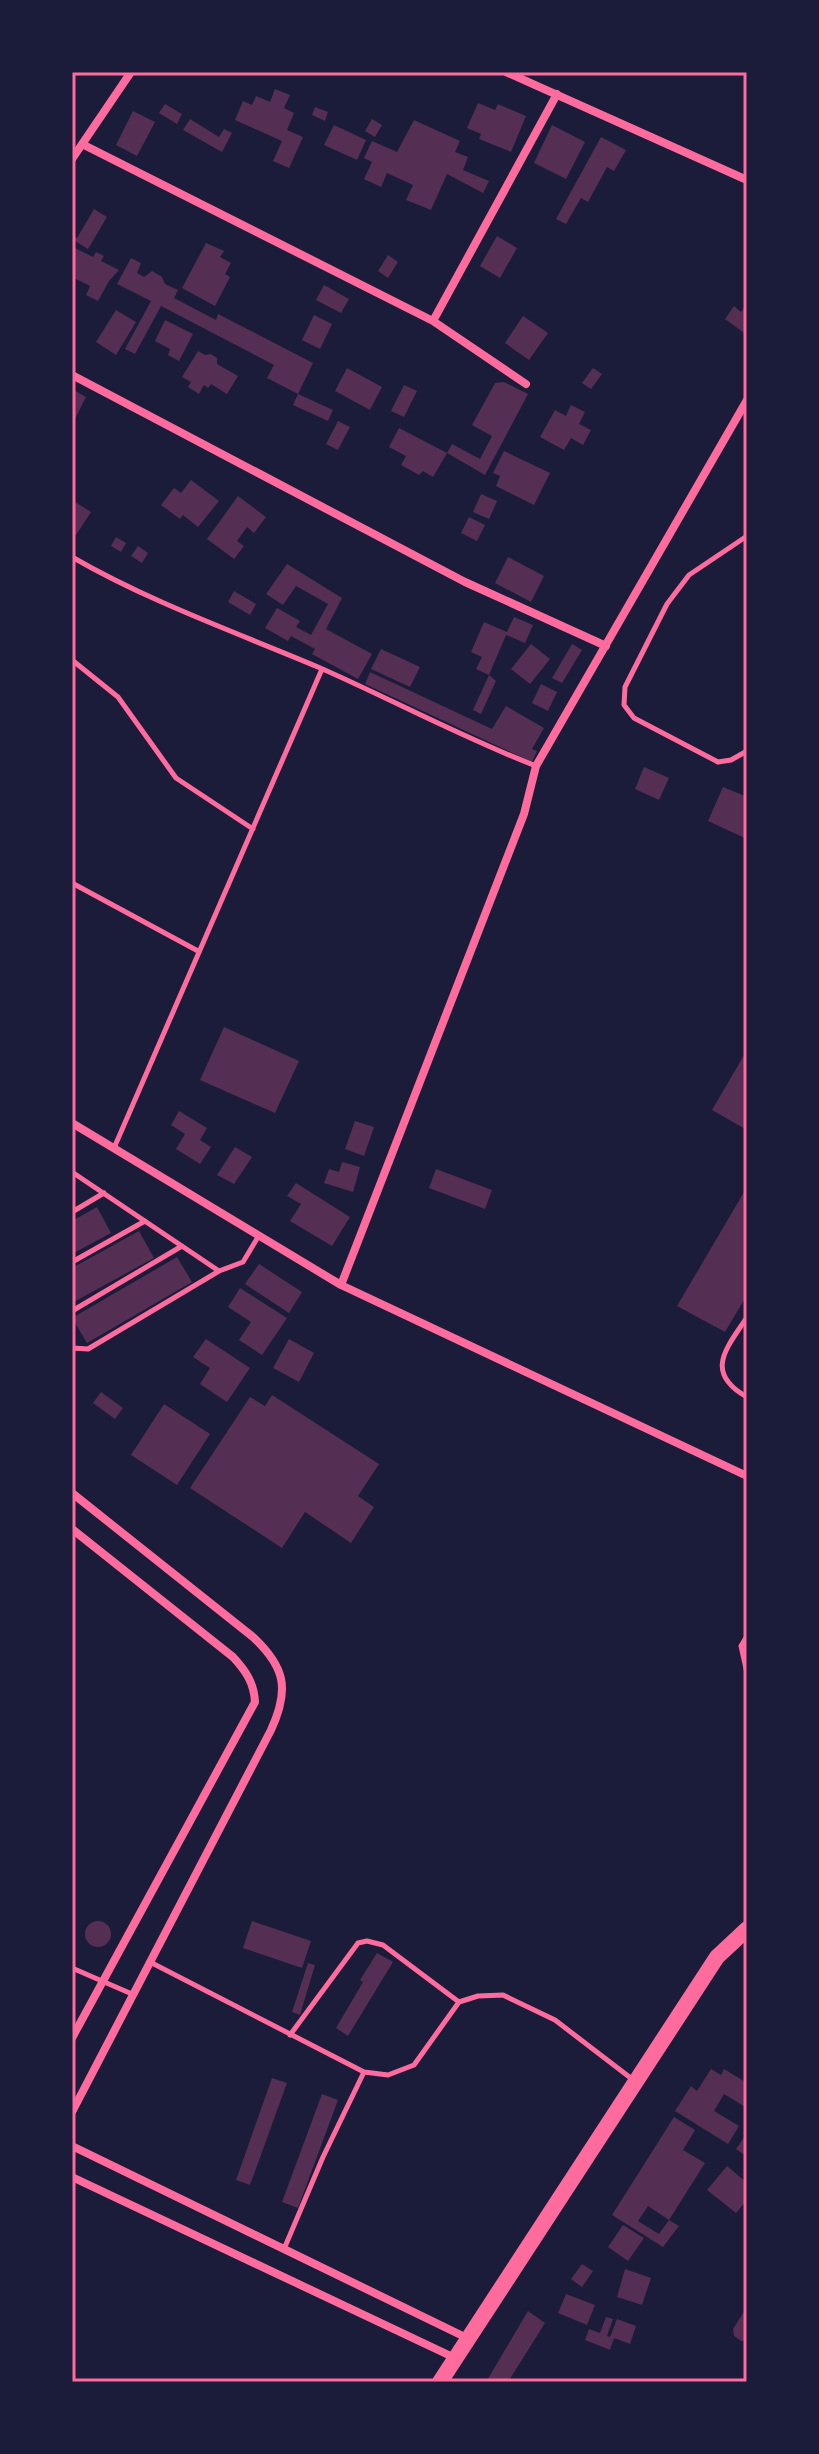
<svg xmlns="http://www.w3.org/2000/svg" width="819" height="2454" font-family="'Fira Sans Condensed',sans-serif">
<rect width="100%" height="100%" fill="#1b1b3a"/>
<path fill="#542f53" d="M275 89 290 95 284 108 294 113 287 130 303 137 289 168 273 161 282 141 235 120 243 101 252 105 256 96 270 102Z
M478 103 495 110 498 104 526 116 511 152 479 139 481 134 467 128Z
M165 104 182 114 177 124 159 113Z
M315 107 328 112 325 121 312 115Z
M133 111 155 122 137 156 116 145Z
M190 119 219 137 224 129 232 133 222 152 183 130Z
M372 119 382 125 375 137 365 131Z
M414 120 460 141 455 152 468 157 463 170 489 181 483 193 447 174 431 210 406 200 413 185 387 173 381 187 364 179 372 162 364 158 372 141 397 152Z
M334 125 366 140 357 160 324 145Z
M552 125 585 142 566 179 534 163Z
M601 137 626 150 614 171 607 167 588 202 581 198 566 224 556 219Z
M94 209 107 217 88 249 75 241 73 247 93 257 96 252 104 256 101 261 119 270 109 281 98 301 86 295 90 286 72 277V236L77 238Z
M497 236 517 248 500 278 480 266Z
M206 243 224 251 220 257 231 263 225 274 230 277 215 306 182 288Z
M388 255 398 262 388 278 378 271Z
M131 258 141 263 137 273 144 277 152 271 162 277 165 284 178 290 174 298 216 320 218 314 313 363 298 394 267 378 274 365 161 306 135 354 125 349 151 301 117 284Z
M324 285 349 299 341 313 316 300Z
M747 304V335L725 319 734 306 741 312Z
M116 310 136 322 116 355 96 342Z
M314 315 332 324 320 349 302 340Z
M523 316 548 333 529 360 505 343Z
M165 320 193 334 179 361 168 355 170 349 155 341Z
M198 351 205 355 211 354 217 358V364L238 376 227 394 211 384 208 388 204 385 199 394 188 387 191 382 182 377Z
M347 368 382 387 370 410 335 391Z
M593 368 602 374 591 389 582 383Z
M504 382 528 394 485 475 447 453 433 477 423 471 419 475 401 465 406 456 389 447 399 428 447 453 452 444 480 459 492 436 472 425 495 383Z
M404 385 417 391 404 417 391 411Z
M72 389 86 397 75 419 72 417Z
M298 394 333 410 328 421 293 405Z
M571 405 585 412 579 424 591 430 583 445 571 438 564 450 540 437 555 410 566 416Z
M338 421 350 427 338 450 326 444Z
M504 451 550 473 534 505 496 486 500 476 493 473Z
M191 480 219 501 198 527 183 515 180 519 161 505 174 488 181 493Z
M481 494 497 501 489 519 473 512Z
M238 496 266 517 254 533 247 527 237 541 244 546 234 559 207 539Z
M72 500 91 512 76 535 72 533Z
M469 517 485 525 477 541 461 533Z
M116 537 126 543 121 552 111 546Z
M138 546 148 553 142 563 131 556Z
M508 557 544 576 531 602 495 583Z
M287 564 342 598 326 629 372 654 358 679 312 654 315 649 291 636 288 641 265 628 277 608 300 621 296 627 311 635 328 604 296 586 283 605 266 594Z
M234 591 256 604 250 615 228 602Z
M514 617 533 625 525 643 506 635 489 675 496 681 481 714 473 710 489 675 476 669 482 657 471 652 484 622 507 632Z
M531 644 550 659 530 684 511 669Z
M572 644 582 650 562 683 552 678Z
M381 649 420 667 410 687 371 669Z
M370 672 492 729 506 706 544 728 532 749 537 751 532 762 365 684Z
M541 684 557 692 548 711 532 703Z
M644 767 669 778 659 800 635 789Z
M723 787 747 797V839L708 821Z
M224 1027 299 1061 275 1113 200 1080Z
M747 1050V1130L712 1110Z
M179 1111 207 1128 200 1140 211 1147 200 1164 176 1149 185 1134 171 1125Z
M355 1121 374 1127 364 1156 345 1149Z
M235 1147 252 1157 234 1184 217 1175Z
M342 1162 360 1167 353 1192 324 1183 329 1169 339 1172Z
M436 1169 492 1190 485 1209 429 1188Z
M296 1183 350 1217 332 1246 290 1221 301 1204 287 1196Z
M747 1187V1295L725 1332 677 1306Z
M97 1207 111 1233 72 1254V1221Z
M139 1231 154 1258 72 1303V1268Z
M177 1257 192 1282 87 1343 72 1318Z
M259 1264 302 1292 289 1313 245 1284Z
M240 1288 287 1318 262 1355 239 1340 251 1322 228 1307Z
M206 1339 250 1368 227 1402 200 1384 210 1368 193 1357Z
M289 1339 314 1353 299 1382 273 1368Z
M101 1392 123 1408 115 1419 93 1403Z
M272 1395 379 1464 358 1496 374 1507 351 1543 305 1512 282 1548 190 1488 250 1397 265 1406Z
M164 1404 210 1434 177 1485 131 1455Z
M85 1934a13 13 0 1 1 26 0a13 13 0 1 1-26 0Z
M252 1921 311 1941 302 1968 243 1948Z
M377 1953 393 1962 348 2036 336 2028 363 1982 360 1980Z
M308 1963 315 1965 300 2015 292 2012Z
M711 2069 721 2075 724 2069 747 2083V2108L724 2094 714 2111 739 2126 728 2144 675 2111 691 2086 697 2091Z
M272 2078 287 2083 250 2185 236 2180Z
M322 2094 338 2100 298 2208 282 2202Z
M674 2117 695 2130 683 2150 705 2163 669 2220 648 2206 638 2221 659 2234 669 2220 679 2226 663 2247 612 2215Z
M747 2133V2157L736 2149Z
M727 2166 747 2183V2200L736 2213 707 2190Z
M623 2225 644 2238 628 2261 608 2247Z
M582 2264 593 2271 582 2287 571 2279Z
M625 2269 651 2278 642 2305 617 2297Z
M566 2294 595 2305 587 2325 558 2313Z
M747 2307V2341H741L734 2336 733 2329Z
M528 2311 545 2323 508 2382H486Z
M606 2317 613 2319 607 2336 610 2337 617 2319 636 2326 630 2344 614 2338 610 2350 585 2340 589 2329 600 2333Z"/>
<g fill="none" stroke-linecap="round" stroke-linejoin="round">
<path stroke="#ff6b9d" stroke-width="5" d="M747 536 689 575 667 604 625 687 624 705 634 718 718 762 731 760 747 751
M72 557C150 602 235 632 318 667 391 699 461 737 536 766
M72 660 118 697 176 778 253 829
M72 883 198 951
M114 1148 322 669
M72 1172 219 1271
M72 1212 104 1193
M72 1262 145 1221
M72 1311 182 1246
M747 1317C727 1348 703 1372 747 1397
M72 1348 88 1349 219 1271 243 1262 258 1237
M747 1636 741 1646 747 1673
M150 1962 364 2072 388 2075 414 2065 459 2002 478 1996 503 1995 555 2020 632 2079
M72 1968 132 1994
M290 2035 358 1943 367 1941 383 1945 459 2002
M284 2249 323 2157 364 2072"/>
<path stroke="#ff6b9d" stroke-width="8" d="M506 72 747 180
M82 144 433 321 526 384
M72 159 131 72
M433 321 557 94
M72 375 465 582 606 646
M72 1123 341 1285 747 1476
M341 1285 524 814 536 766 747 400
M72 1493 253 1637C285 1667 290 1689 271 1730L72 2112
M72 1529 233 1657C246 1671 254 1683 255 1702L72 2038
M72 2146 467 2338
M72 2177 455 2358"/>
<path stroke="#ff6b9d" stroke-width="16" d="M440 2382 717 1957 747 1929"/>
</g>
<rect width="819" height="2454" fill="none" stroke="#1b1b3a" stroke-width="148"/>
<rect x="74" y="74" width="671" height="2306" fill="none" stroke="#ff6b9d" stroke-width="3"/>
</svg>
